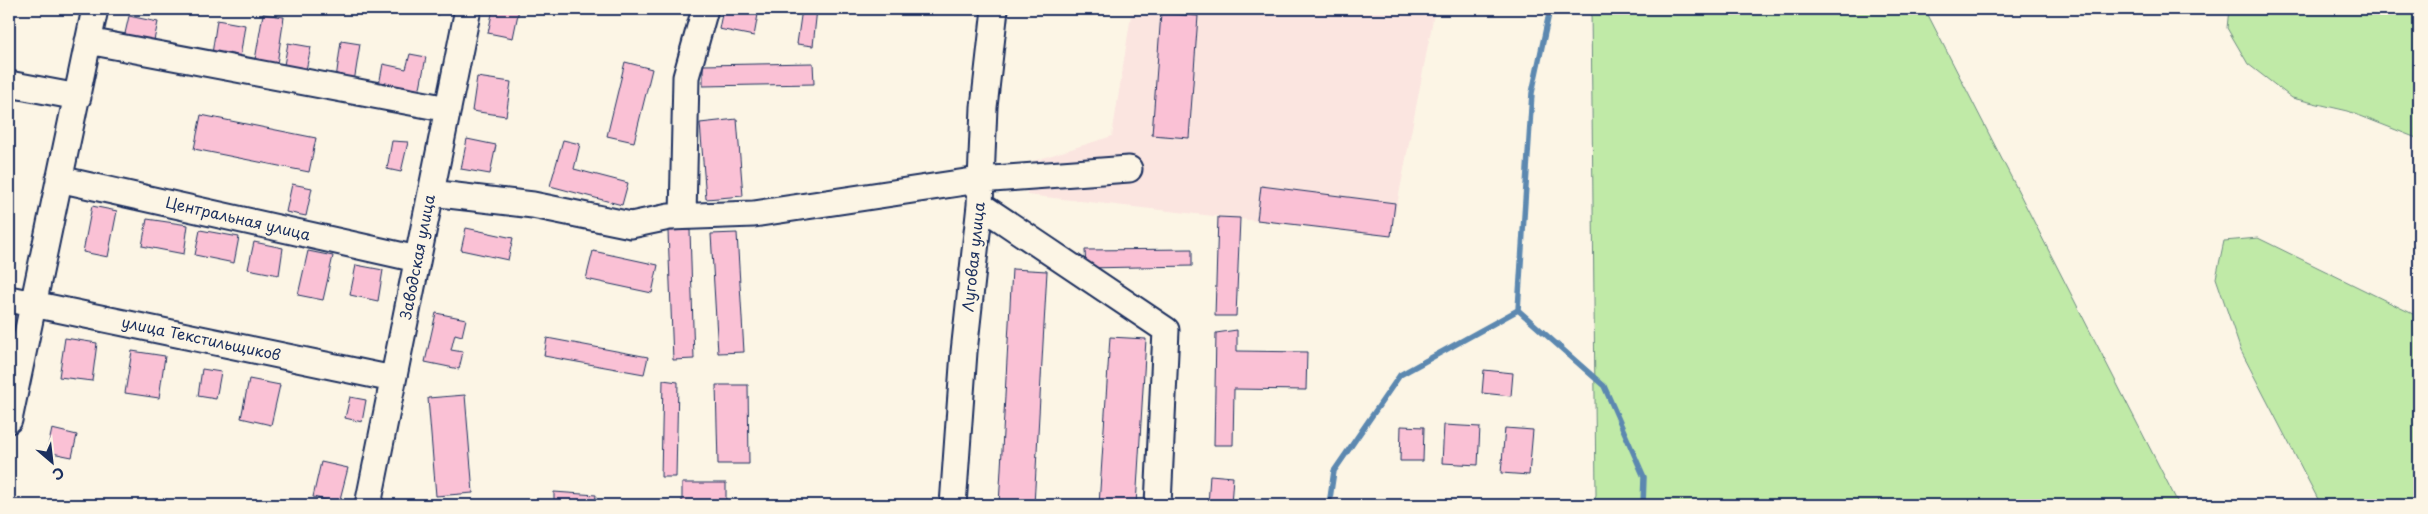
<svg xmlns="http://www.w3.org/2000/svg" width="2428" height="514" viewBox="0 0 2428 514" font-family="'Playpen Sans',sans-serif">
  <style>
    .built { fill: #fbe5e0 }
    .green { fill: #c0eaa7; stroke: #6e8c82 }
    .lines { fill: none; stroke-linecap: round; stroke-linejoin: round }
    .stream { stroke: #5b88b0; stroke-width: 5.5 }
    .building { fill: #fac1d5; stroke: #1b2f5e }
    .minor-casing { stroke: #1b2f5e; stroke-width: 29 }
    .minor { stroke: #fcf5e5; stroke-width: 25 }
    .labels { text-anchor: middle; stroke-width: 4.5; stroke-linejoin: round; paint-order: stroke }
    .street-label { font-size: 15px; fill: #1b2f5e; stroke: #fcf5e5 }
  </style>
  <rect width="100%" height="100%" fill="#fcf5e5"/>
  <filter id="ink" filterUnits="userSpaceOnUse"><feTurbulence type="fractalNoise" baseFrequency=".02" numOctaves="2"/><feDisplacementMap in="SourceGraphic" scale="10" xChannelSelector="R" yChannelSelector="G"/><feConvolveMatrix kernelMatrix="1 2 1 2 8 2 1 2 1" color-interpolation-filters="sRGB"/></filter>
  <g filter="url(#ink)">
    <path class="built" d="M1132 9H1435L1391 236 1027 195 1030 162 1112 136Z"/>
    <path class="green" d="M1591 9H1925L2179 505H1592L1596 495Z
      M2229 9H2419V139L2348 111 2292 98 2248 64 2227 28Z
      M2258 238 2419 317V488L2411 505H2321L2241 351 2216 278 2224 241Z"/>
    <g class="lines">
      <path class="stream" d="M1518 310 1532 93 1550 9
        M1518 310 1604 386 1644 477 1643 505
        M1329 505 1334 471 1400 375 1518 310"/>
    </g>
    <path class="building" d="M410 9H439L438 15Z
      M493 9H519L513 38 488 33Z
      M723 9H759L754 36 719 29Z
      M802 9H817L813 46 797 44Z
      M1161 13 1198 16 1189 138 1152 135Z
      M263 14 284 17 277 64 255 60Z
      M129 16 158 22 153 45 124 38Z
      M217 20 245 25 240 58 212 54Z
      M341 41 360 44 354 82 336 79Z
      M288 43 311 47 306 70 284 65Z
      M410 54 426 57 419 93 379 85 383 64 406 69Z
      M625 62 652 69 634 142 607 136Z
      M813 63 814 84 703 86V65Z
      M477 77 511 82 506 116 472 111Z
      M201 115 316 138 309 172 194 149Z
      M737 119 743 196 706 199 700 123Z
      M467 139 496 145 490 174 461 169Z
      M563 140 580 144 574 169 628 183 622 205 550 186Z
      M392 141 408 142 401 172 387 169Z
      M292 184 312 188 306 216 286 212Z
      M1261 186 1395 203 1391 236 1257 220Z
      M92 206 117 211 108 257 83 252Z
      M1218 217 1240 218 1236 316H1215Z
      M147 219 188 225 184 254 142 246Z
      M466 228 513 238 508 260 461 250Z
      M200 230 239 237 234 263 195 255Z
      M690 230 694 359 673 360 668 231Z
      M737 233 744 352 718 353 711 234Z
      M254 242 283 248 279 275 248 269Z
      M1192 249V266L1086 268 1085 250Z
      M308 251 333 256 323 300 298 295Z
      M593 251 658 265 652 293 586 279Z
      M356 265 383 270 378 301 350 295Z
      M1012 269 1047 271 1034 505H999Z
      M436 313 466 319 462 336 455 334 451 350 463 352 459 369 425 362Z
      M1237 330V351L1307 352 1306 390 1234 389 1233 445H1214L1216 333Z
      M1110 337 1146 339 1136 505H1099Z
      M65 338 97 343 92 381 59 377Z
      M547 338 648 357 644 374 544 356Z
      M132 351 165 356 159 398 125 393Z
      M202 369 221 372 216 399 198 396Z
      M1484 370 1513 373 1511 396 1482 393Z
      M249 379 280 385 271 425 241 418Z
      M663 380 678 382 676 477H661Z
      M716 385H748L749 464H718Z
      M465 395 473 493 436 496 428 398Z
      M350 397 366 400 362 422 345 418Z
      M1444 425 1480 427 1478 465 1442 463Z
      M1401 426 1424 427 1423 461H1400Z
      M1505 428 1533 430 1529 475 1501 473Z
      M52 429 77 435 72 457 47 452Z
      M321 462 348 468 339 503 313 497Z
      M1210 475 1233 477 1231 505H1208Z
      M682 483H726V505H682Z
      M554 492 596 495 595 505H554Z"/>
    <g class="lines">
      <defs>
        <path id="minor" d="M88 41 448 109
          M9 84 78 97
          M59 179 417 259
          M431 193 533 205 631 225 669 217 754 214 979 180 1129 169
          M980 205 1166 330 1158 505
          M683 216 686 77 705 9
          M9 299 393 379
          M9 420 95 9
          M368 505 468 9
          M953 505 964 352 980 205 984 107 995 9"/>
      </defs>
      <use href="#minor" class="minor-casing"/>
      <use href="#minor" class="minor"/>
    </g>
  </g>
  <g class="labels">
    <g class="street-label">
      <text transform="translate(238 219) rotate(13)" y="5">Центральная улица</text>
      <text transform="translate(418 257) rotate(-79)" y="5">Заводская улица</text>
      <text transform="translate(974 257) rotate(-84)" y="5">Луговая улица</text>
      <text transform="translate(201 339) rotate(12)" y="5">улица Текстильщиков</text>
    </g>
  </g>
  <rect width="2428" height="514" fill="none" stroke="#fcf5e5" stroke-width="30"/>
  <rect x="15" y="15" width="2398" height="484" fill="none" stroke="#1b2f5e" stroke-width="2" filter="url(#ink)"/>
  <g transform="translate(52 462) rotate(152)" stroke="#fcf5e5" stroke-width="4" paint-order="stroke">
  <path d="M0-4L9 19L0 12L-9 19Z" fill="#1b2f5e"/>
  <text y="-8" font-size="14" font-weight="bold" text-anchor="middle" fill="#1b2f5e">С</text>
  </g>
</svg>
